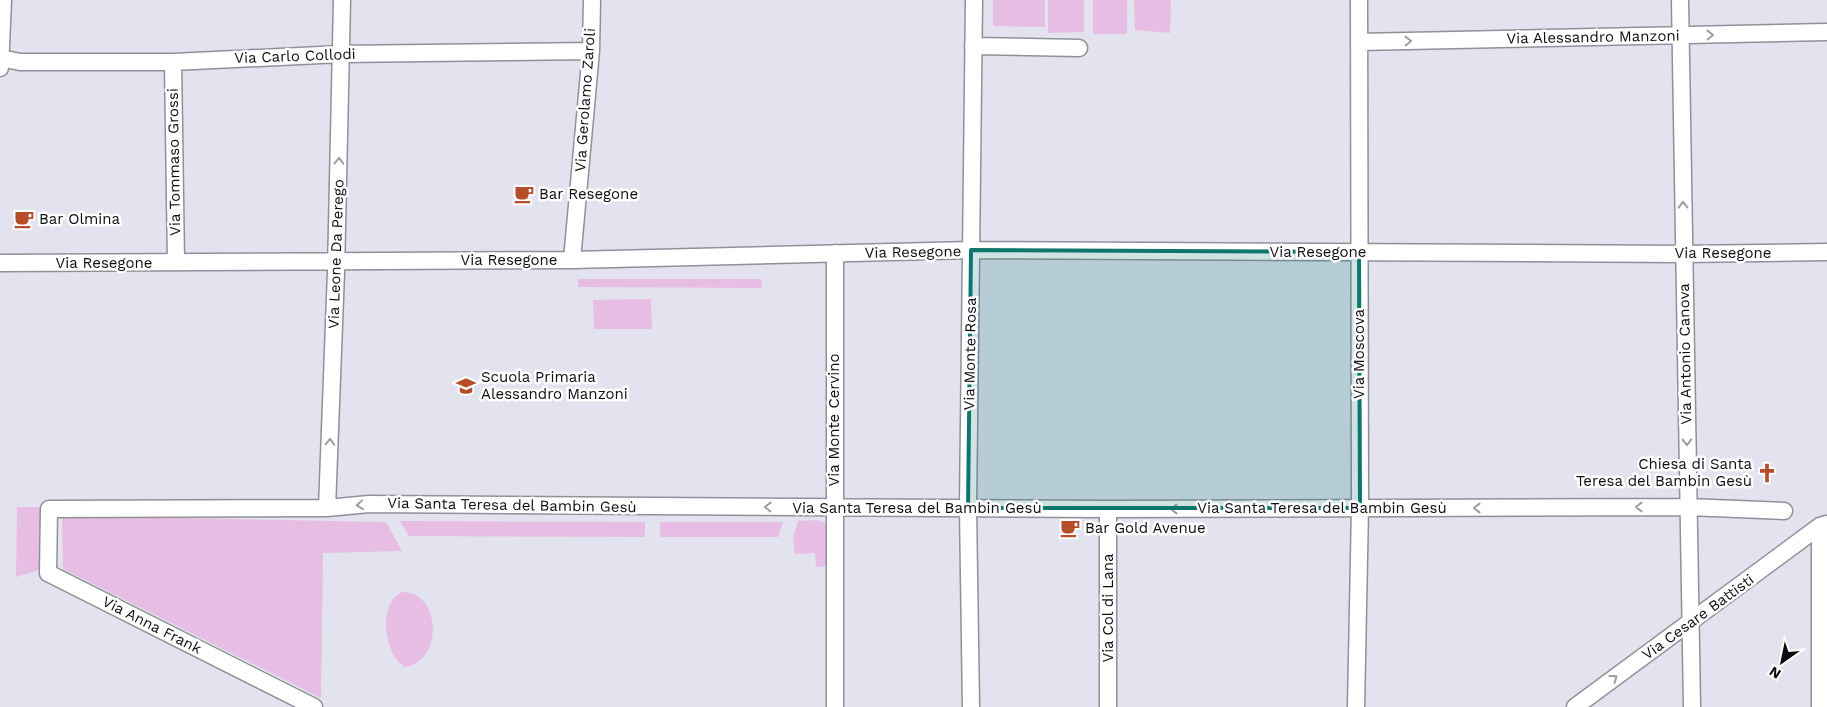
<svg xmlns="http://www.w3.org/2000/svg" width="1827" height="707" viewBox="0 0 1827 707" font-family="'Work Sans',sans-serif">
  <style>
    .green { fill: #e7bde3 }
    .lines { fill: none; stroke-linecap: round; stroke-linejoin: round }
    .street-casing { stroke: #90909b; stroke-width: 19 }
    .street { stroke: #fff; stroke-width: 16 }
    .oneway { stroke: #9e9e9f }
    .marked { fill: #0f766e; fill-opacity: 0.2; stroke: #0f766e; stroke-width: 4; stroke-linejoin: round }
    .labels { text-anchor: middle; stroke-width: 5; stroke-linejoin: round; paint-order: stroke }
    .street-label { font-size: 15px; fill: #0c0d10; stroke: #fff }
    .poi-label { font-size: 15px; fill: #0c0d10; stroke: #fff; text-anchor: start }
  </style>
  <rect width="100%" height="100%" fill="#e2e3ef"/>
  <path class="green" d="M993 0H1045V27L993 26Z
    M1048 0H1084V32L1048 33Z
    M1093 0H1127V34H1093Z
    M1134 0H1171L1170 33 1135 30Z
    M578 279H761L762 288 578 287Z
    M651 299 652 329H594L593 300Z
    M17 507H41L39 570 16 577Z
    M62 516 386 522 402 551 323 553 321 698 63 569Z
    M817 520 825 523 829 528 830 566 816 567 815 553 795 554 793 537 798 521Z
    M400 521 645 522V537L409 536Z
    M660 522H783L778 537H660Z
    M402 592C442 591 443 662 405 667 386 656 380 617 393 599 395 596 399 594 402 592Z"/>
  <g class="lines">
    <defs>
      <path id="street" d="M1680 0 1692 707
        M1359 42 1827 32
        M973 46 1079 48
        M1 58 20 62H173L341 54 591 51
        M173 62 176 262
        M0 68 3 0
        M835 253V707
        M572 260 591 51 592 0
        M0 263 572 260 971 250 1683 254 1827 252
        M327 508 336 272 342 0
        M1820 526V707
        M314 707 48 573 49 509 327 508 369 504 1108 509 1688 507 1784 511
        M971 707 968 508 974 0
        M1108 707V509
        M1356 707 1360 508 1359 0
        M1575 707 1820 526 1827 524"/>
    </defs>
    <use href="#street" class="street-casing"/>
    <use href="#street" class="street"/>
  </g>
  <defs><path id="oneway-chevron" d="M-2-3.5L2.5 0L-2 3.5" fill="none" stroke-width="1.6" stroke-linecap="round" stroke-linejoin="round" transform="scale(1.25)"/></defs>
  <g class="oneway">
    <use href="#oneway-chevron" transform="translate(1710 35) rotate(-1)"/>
    <use href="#oneway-chevron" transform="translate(1408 41) rotate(-1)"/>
    <use href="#oneway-chevron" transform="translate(339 161) rotate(-89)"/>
    <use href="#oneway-chevron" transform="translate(1683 205) rotate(-91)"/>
    <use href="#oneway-chevron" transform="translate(330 442) rotate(-88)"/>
    <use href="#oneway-chevron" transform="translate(1687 442) rotate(89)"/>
    <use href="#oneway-chevron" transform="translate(360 505) rotate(174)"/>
    <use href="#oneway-chevron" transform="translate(768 507) rotate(-179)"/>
    <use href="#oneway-chevron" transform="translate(1639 507) rotate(180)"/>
    <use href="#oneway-chevron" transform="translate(1477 508) rotate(180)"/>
    <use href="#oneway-chevron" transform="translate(1174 509) rotate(180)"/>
    <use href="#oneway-chevron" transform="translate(1614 678) rotate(-36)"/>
  </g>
  <path class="marked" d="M971 250 1359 252 1360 508H968Z"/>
  <defs>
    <symbol id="cafe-bare" viewBox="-9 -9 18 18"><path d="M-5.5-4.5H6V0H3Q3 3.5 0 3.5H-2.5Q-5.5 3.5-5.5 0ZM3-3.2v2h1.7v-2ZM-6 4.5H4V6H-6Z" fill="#b64f29" stroke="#fff" stroke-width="2.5" paint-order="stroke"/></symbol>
    <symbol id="school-bare" viewBox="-9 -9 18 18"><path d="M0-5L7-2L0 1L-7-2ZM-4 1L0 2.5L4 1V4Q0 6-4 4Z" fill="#b64f29" stroke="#fff" stroke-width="2.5" paint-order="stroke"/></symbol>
    <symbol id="church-bare" viewBox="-9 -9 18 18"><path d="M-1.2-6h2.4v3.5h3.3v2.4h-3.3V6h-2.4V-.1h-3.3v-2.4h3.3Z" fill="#b64f29" stroke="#fff" stroke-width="2.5" paint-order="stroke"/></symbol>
  </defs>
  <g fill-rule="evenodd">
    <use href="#cafe-bare" x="510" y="180" width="28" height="28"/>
    <use href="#cafe-bare" x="10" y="205" width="28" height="28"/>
    <use href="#school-bare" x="452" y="372" width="28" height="28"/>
    <use href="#church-bare" x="1753" y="459" width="28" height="28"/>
    <use href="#cafe-bare" x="1056" y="514" width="28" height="28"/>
  </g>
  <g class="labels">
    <g class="street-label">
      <text transform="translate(1593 37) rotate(-1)" y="5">Via Alessandro Manzoni</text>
      <text transform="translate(295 56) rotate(-2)" y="5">Via Carlo Collodi</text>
      <text transform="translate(585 100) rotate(-86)" y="5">Via Gerolamo Zaroli</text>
      <text transform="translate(174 162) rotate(-91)" y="5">Via Tommaso Grossi</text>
      <text transform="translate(913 252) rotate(-1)" y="5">Via Resegone</text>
      <text x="1318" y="257">Via Resegone</text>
      <text x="1723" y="258">Via Resegone</text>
      <text transform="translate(336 254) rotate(-88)" y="5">Via Leone Da Perego</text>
      <text x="509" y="265">Via Resegone</text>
      <text x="104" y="268">Via Resegone</text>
      <text transform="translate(970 354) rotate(-89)" y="5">Via Monte Rosa</text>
      <text transform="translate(1359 354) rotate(-90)" y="5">Via Moscova</text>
      <text transform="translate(1685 354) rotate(-91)" y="5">Via Antonio Canova</text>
      <text transform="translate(834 420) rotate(-90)" y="5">Via Monte Cervino</text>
      <text transform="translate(512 505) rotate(1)" y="5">Via Santa Teresa del Bambin Gesù</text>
      <text x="917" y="513">Via Santa Teresa del Bambin Gesù</text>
      <text x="1322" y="513">Via Santa Teresa del Bambin Gesù</text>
      <text transform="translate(1108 608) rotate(-90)" y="5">Via Col di Lana</text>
      <text transform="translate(1698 617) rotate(-36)" y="5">Via Cesare Battisti</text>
      <text transform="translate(152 625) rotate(27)" y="5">Via Anna Frank</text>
    </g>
    <g class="poi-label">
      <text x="539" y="199">Bar Resegone</text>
      <text x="39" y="224">Bar Olmina</text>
      <text x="481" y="382">Scuola Primaria<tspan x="481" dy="17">Alessandro Manzoni</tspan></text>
      <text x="1752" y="469" text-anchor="end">Chiesa di Santa<tspan x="1752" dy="17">Teresa del Bambin Gesù</tspan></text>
      <text x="1085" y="533">Bar Gold Avenue</text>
    </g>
  </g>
  <g transform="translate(1782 662) rotate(213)" stroke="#ffffff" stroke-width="4" paint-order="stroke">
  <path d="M0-4L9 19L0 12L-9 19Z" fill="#0c0d10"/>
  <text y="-8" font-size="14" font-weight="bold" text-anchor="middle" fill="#0c0d10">N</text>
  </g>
</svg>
